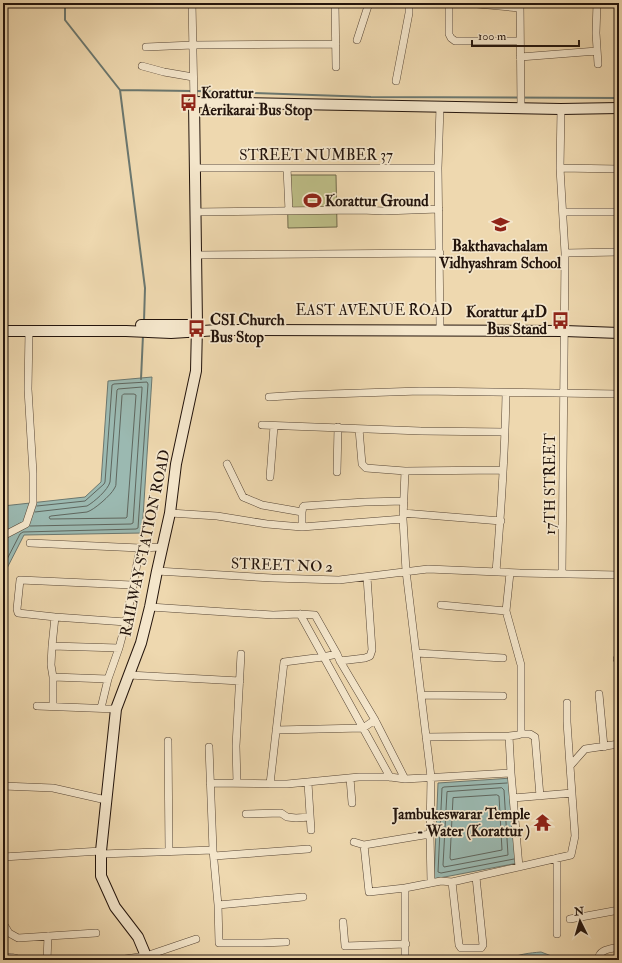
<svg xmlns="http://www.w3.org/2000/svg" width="622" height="963" viewBox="0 0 622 963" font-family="'IM FELL Double Pica',serif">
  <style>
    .green { fill: #bdbe87; stroke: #70694a }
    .water { fill: #9bb9b1; stroke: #6b776f }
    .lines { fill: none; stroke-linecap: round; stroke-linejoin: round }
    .shore { stroke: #5f665e; stroke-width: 1 }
    .stream { stroke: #6b776f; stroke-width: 2 }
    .street-casing { stroke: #564535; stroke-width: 8 }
    .secondary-casing { stroke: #23140c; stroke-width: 12 }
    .street { stroke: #f4e6cb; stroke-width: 7 }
    .secondary { stroke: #f4e6cb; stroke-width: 10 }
    .labels { text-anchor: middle; stroke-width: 3.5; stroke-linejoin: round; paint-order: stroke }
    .poi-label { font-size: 15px; font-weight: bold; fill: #23140c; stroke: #f4e6cb; text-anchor: start }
    .street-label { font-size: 15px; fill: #23140c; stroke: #f4e6cb }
  </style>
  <rect width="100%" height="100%" fill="#eed8af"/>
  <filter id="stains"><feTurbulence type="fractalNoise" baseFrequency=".005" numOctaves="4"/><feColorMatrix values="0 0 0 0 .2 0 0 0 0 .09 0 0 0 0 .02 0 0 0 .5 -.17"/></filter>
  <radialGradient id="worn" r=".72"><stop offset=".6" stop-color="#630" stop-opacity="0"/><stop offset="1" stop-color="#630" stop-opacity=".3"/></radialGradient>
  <path class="green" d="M287 175H336L337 227 288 228Z"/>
  <path class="water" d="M152 377 142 533 24 535 3 576V506L85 497 101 482 108 381Z
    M512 778 518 863 434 879 438 783Z
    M541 952 562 960H508C517 954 530 953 541 952Z"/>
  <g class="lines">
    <path class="shore" d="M124 394H134L136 395 127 517 126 518 50 519 49 517 51 516 87 512C94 510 111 495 114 489 116 486 116 485 116 482L122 396Z
      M30 526 131 524 133 523 142 389V387L118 389 117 390 110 482C108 490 94 502 87 506L35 512
      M3 567 20 534 23 532 136 529 138 528 148 384 147 382 114 384 112 385 105 482 104 484 85 501 37 506
      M507 783 444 787 442 788 438 872 441 873 514 859
      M502 788 504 790 508 855 444 867 443 865 447 792Z
      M497 795 499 796 502 850 451 860 450 858 453 798Z"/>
    <path class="stream" d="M65 3V20L120 90 145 288 144 321
      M120 90 192 91
      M196 91 371 97 619 98
      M141 379 143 335"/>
    <defs>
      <path id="street" d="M192 3 194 102
        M335 3 336 67
        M449 3V34L451 38 455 41H520
        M476 3 477 4 520 8
        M520 3 521 108
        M597 3 596 33 598 64
        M135 4 226 3
        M357 40 369 3
        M146 47 193 45 336 44
        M520 57 597 51
        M142 66 164 72 193 77
        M396 81 409 13V3
        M561 109 560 168 565 253 562 574
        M195 168H438
        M287 168 289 211
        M560 168 619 169
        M195 212 361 210 384 211 439 209
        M563 212H619
        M565 253 619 252
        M196 255 440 253
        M440 326 438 168 440 107
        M269 397 300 395 420 391 619 394
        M262 425 421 431 505 432
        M359 429 362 464 366 468 405 471 503 470
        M227 464 243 497 262 505 302 512
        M405 471 403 519 406 571 431 777 430 834 431 883
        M337 472 338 427
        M270 477 274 426
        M170 513 217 516 267 524 302 527 403 519
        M403 513 501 521
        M302 527V512L303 507 304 506 365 502 404 501
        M3 536 26 524 33 503V473L28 389 29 331
        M30 543 140 548 162 547
        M157 571 272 578 339 580 428 569 520 573 619 575
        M496 572C501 512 505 453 506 393
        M441 605 506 611
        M150 607 273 615 300 614 315 615 337 654 340 661 375 720 405 779 511 773
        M300 614 390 777
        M126 622 55 617 18 613 17 609 20 580 132 585
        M52 646 119 648
        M416 653 503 658
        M617 659H619
        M340 661 365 658 370 656 372 650 367 577
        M129 675 240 681
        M53 677 108 679
        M599 694 604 747
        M421 695 503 696
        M567 703V722L570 766
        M37 706 116 709
        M53 706V677L51 665 52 646 55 617
        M101 708 108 679 119 648 126 622 140 548
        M276 730 363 728 375 720
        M521 734H530L535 737 540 796
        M509 736 511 773 519 867
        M426 737 509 736 518 735 521 734V665L506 611 510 573
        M168 741 169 852
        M350 778 352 803
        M210 783 287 784 359 777H390L405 779
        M237 783 236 746 241 654
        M308 783 311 830
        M270 784 284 662 323 657 337 654
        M3 786 53 788 106 800
        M513 798 572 793
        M246 814 281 813 287 817 296 818 310 817
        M354 842 364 845 430 834
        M364 845 369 892 405 888
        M213 850 218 905 219 943H262L286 942
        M101 854 213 850 209 747
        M214 856 308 849
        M3 857 101 851
        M557 858V934
        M452 882 459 945 461 948H481L483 945 476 877
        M218 905 303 897
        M570 919 619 910
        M343 922 345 946 406 944
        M3 923 9 933 18 938 96 933
        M3 958 11 957 22 960
        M47 960 48 936
        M118 960 146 956 196 939
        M405 960V888L441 881 452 882 571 855 575 836 570 766 585 749 619 744
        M598 960C599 949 610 949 619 947"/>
      <path id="secondary" d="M141 325H199
        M3 331H126L171 333 218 330 565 331 619 333
        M149 960 146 956 138 937 115 907 101 876V851L116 709 141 643 150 607 157 571 170 513 176 464 196 371 197 325 194 102 561 109 619 108"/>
    </defs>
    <use href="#street" class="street-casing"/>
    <use href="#secondary" class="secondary-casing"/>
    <use href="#street" class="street"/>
    <use href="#secondary" class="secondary"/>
  </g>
  <defs>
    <symbol id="bus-bare" viewBox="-9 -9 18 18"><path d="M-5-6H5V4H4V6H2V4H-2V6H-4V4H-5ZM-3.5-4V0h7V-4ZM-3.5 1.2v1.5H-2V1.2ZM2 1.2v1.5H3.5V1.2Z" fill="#8f2418" stroke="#f4e6cb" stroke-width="2.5" paint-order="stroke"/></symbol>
    <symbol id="stadium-bare" viewBox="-9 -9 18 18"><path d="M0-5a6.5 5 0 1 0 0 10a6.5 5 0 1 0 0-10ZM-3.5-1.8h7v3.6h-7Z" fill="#8f2418" stroke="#f4e6cb" stroke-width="2.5" paint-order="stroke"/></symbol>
    <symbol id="school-bare" viewBox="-9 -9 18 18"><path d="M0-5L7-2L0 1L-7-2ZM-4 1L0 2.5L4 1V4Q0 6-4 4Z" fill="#8f2418" stroke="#f4e6cb" stroke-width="2.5" paint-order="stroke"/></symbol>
    <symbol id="temple-bare" viewBox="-9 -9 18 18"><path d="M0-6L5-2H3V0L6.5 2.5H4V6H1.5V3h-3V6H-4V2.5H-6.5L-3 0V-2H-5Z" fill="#8f2418" stroke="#f4e6cb" stroke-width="2.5" paint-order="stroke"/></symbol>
  </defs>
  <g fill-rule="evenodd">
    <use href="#bus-bare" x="176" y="90" width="25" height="25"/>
    <use href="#stadium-bare" x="300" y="188" width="25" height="25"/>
    <use href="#school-bare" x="488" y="212" width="25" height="25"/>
    <use href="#bus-bare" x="548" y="308" width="25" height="25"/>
    <use href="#bus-bare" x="184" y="316" width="25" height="25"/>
    <use href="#temple-bare" x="530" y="810" width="25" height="25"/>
  </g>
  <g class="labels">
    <g class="poi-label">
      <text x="201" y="98">Korattur<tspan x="201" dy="17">Aerikarai Bus Stop</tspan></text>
      <text x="325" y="206">Korattur Ground</text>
      <text x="500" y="251" text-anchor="middle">Bakthavachalam<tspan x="500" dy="17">Vidhyashram School</tspan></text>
      <text x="547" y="317" text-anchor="end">Korattur 41D<tspan x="547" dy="17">Bus Stand</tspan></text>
      <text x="210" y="325">CSI Church<tspan x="210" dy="17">Bus Stop</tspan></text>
      <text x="530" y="819" text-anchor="end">Jambukeswarar Temple<tspan x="530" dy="17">- Water (Korattur )</tspan></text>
    </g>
    <g class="street-label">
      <text x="316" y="160">STREET NUMBER 37</text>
      <text x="374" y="315">EAST AVENUE ROAD</text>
      <text transform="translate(550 484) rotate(-90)" y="5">17TH STREET</text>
      <text transform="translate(145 543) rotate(-78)" y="5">RAILWAY STATION ROAD</text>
      <text transform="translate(282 565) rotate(2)" y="5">STREET NO 2</text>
    </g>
  </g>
  <rect width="622" height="963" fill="none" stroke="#eed8af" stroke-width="16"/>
  <rect x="4" y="4" width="614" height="955" fill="none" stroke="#23140c" stroke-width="2"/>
  <rect x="8" y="8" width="606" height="947" fill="none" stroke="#23140c"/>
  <g transform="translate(580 921) rotate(355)" stroke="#f4e6cb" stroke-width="3" paint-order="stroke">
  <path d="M0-3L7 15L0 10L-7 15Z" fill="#23140c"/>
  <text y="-6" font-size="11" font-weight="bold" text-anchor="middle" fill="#23140c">N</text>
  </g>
  <path d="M472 40v6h107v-6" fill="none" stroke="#23140c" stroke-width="2"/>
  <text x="478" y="40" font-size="12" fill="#23140c" stroke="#f4e6cb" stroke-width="3" paint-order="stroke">100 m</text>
  <rect width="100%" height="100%" filter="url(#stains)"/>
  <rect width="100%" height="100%" fill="url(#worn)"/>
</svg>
